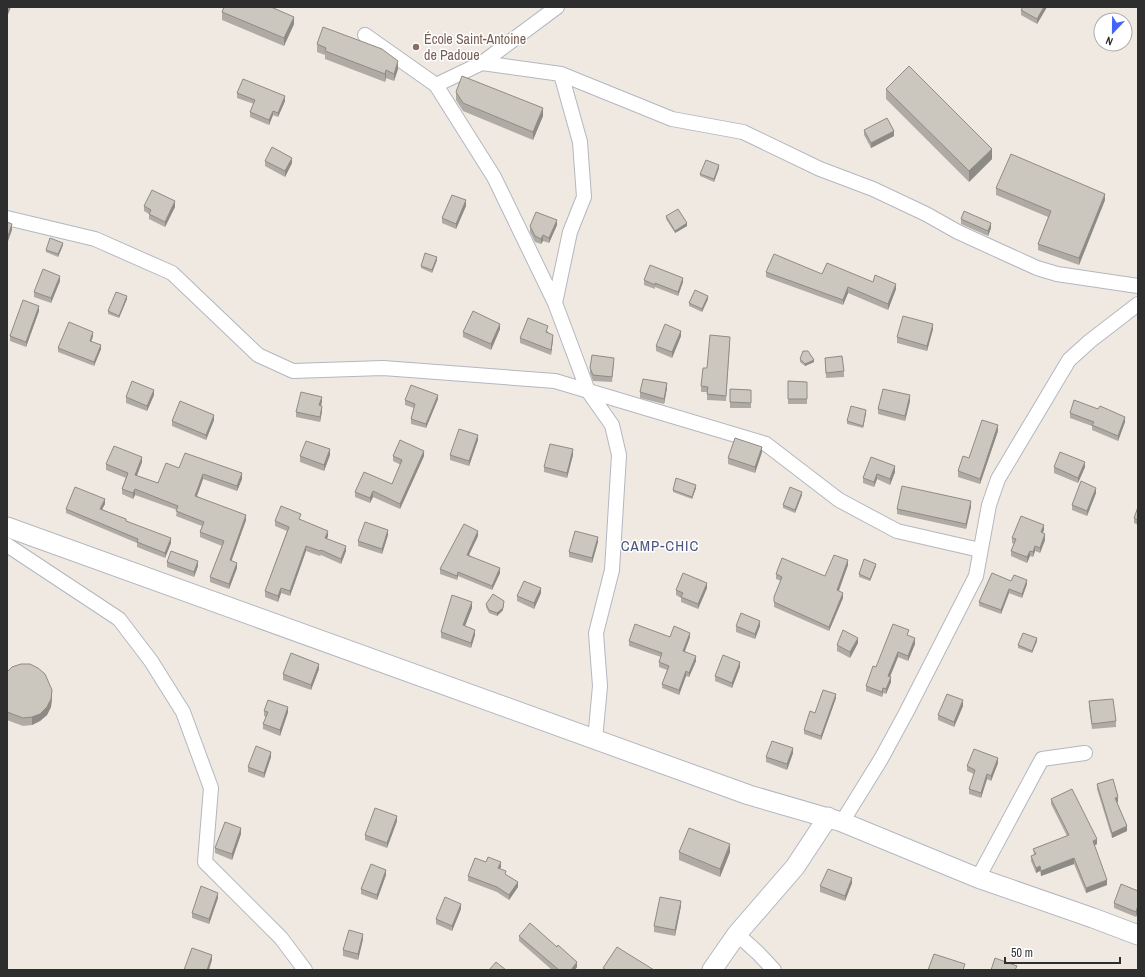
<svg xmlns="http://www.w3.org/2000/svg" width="1145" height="977" viewBox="0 0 1145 977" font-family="'Archivo Narrow',sans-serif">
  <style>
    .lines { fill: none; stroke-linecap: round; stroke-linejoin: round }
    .street-casing { stroke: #b4b7c1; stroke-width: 16 }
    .secondary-casing { stroke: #b4b7c1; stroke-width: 21 }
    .street { stroke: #fff; stroke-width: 14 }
    .secondary { stroke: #fff; stroke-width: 19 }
    .wall { fill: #afaba4 }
    .shaded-wall { fill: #8e8b86 }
    .building { fill: #cbc7bf; stroke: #8e8b86 }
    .education-dot { fill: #8d6e63; stroke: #fff; stroke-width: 1.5 }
    .labels { text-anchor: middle; stroke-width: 3; stroke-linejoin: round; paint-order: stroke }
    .education-label { font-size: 14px; fill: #785e54; stroke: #fff; text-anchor: start }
    .neighbourhood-label { font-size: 15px; letter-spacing: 1px; fill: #4d5680; stroke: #fff }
  </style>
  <rect width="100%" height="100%" fill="#efe9e1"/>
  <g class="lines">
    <defs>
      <path id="street" d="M365 35 436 85 494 177 555 303 588 391 612 425 619 455 612 570 596 633 600 686 595 740
        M482 63 557 7
        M436 85 482 63 561 74 672 119 743 132 820 169 873 189 926 214 958 232 1037 268 1057 274 1138 286
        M7 218 95 239 172 273 258 355 293 371 383 368 555 381 766 444 839 500 897 531 980 550
        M555 303 570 232 584 197 580 142 561 74
        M7 545 119 619 151 661 183 712 211 788 205 862 281 938 305 970
        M842 822 881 759 906 713 976 576 989 505 998 479 1069 360 1090 341 1138 304
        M978 878 1042 759 1085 753
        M737 934 758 953 774 970"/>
      <path id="secondary" d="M7 527 749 795 842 822 978 878 1093 918 1138 935
        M712 970 737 934 795 867 828 817"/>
    </defs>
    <use href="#street" class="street-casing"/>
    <use href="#secondary" class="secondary-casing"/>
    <use href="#street" class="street"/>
    <use href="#secondary" class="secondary"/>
  </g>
  <path class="wall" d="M1023 7H1047L1037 24 1021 15V10Z
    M222 12 294 24 284 46 222 20Z
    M317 44 398 69 394 81 386 78 385 82 325 59V55L317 52Z
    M886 89 992 159 969 182 886 99Z
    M456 92 543 116 533 140 463 111 456 100Z
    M237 93 285 101 278 117 273 115 269 125 250 117V112L254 104 237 98Z
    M864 130 894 136 871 148 864 135Z
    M265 161 292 163 285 177 265 166Z
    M719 168 714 182 700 176V174Z
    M996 188 1105 200 1079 265 1038 250V244L1048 217 996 195Z
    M144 206 175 207 165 227 149 219V214L144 211Z
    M466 206 456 229 442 223V218Z
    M666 216 687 226 675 233 666 219Z
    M961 219 991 228 988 236 961 224Z
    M557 225 549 243 543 241 541 244 535 242 530 232V226Z
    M63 245 58 257 46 252V250Z
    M437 260 432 273 421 268V266Z
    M766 272 822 274 873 282 896 289 888 310 848 293 843 305 766 277Z
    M644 280 683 282 678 296 655 287V289L644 285Z
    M60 281 51 303 34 297V292Z
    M127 299 119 318 108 314V311Z
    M708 299 702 312 689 306V303Z
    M39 311 26 347 10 341V336Z
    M500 329 491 350 463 337V332Z
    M933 329 927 351 897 343V337Z
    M548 331V332L553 339 551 355 520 343V338Z
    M93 336 91 341 101 349 94 366 58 352V348Z
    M681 336 672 358 656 351V346Z
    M730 342 726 401 707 400V392H701V386L707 368Z
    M825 358 844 371V377L826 378Z
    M800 359 814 362 805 366 800 362Z
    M614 363 612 382 593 381 590 373V368Z
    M788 381 807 382V404H788Z
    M667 388 664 404 640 398V392Z
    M730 389 751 390V408H730Z
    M154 395 147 411 126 403V397Z
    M438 399 426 428 411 424V419L414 408 405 405V400Z
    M910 401 905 421 878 414V409Z
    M322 402 321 405 322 411 320 422 296 417V412Z
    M866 413 863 428 847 424V421Z
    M1070 413 1125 422 1118 441 1092 430V426L1070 418Z
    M214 420 206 440 172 426V421Z
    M998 431 980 484 958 477V471L969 458Z
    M478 440 469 466 450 460V455Z
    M762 452 755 473 728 464V458Z
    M330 455 324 471 300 462V456Z
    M573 455 567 478 544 472V467Z
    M393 456H424L400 509 373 497 370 503 355 497V492L392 484 401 465 393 461Z
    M142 462 137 476 158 483 179 468 242 479 237 491 203 479 197 496 246 520 231 561 237 568 229 589 210 582V577L222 546 200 537V532L202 526 176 516 177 510 135 495 133 499 122 494V489L126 478 106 470V464Z
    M895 466V472L890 485 877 479 874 487 863 483V478Z
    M1054 467H1085L1078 483 1054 473Z
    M696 488 692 499 673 492V490Z
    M1096 493 1087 516 1072 510V505Z
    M802 495 795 513 783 508V505Z
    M105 504 102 509 171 543 165 558 137 547V543L66 513V509Z
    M971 507 966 529 897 514V509Z
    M1138 507V525L1134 523V518Z
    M301 519 300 520 328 536 327 539 346 551 341 564 321 555 320 556 306 551 290 596 281 593 278 602 265 597V591L287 531 275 526V521Z
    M1044 530 1042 533 1045 540 1040 553 1035 551 1033 557 1030 556 1027 563 1011 556V551L1014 544 1012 543V538Z
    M388 535 382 554 358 546V541Z
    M478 536 469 555 500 573 492 590 458 576 457 580 440 574V569Z
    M598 542 592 563 569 557V552Z
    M167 562 198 566 194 577 167 567Z
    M848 565 839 591 843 598 829 631 774 607V597L781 581 776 579V574L825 576Z
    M876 566 870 581 859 577V574Z
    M1011 581 1027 584 1022 598 1009 593 1001 614 979 606V602Z
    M707 588 698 609 681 602V598L676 595V590Z
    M541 593 534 609 517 601V596Z
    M486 604 503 610 497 616 489 613 486 607Z
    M472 608 465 626 475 635 471 648 441 638V632Z
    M736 626H760L755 639 736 632Z
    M909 636 915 644 908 661 898 657 890 677 891 682 886 694 883 693 882 697 866 691V686L876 667Z
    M670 637H690L685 651 696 661 689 677 686 676 679 695 662 688V684L667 670 659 667V662L661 657 629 646V641Z
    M1037 641 1032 653 1018 648V645Z
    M858 643 850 658 837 651V645Z
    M740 667 732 688 715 681V676Z
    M319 669 311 690 283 680V674Z
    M7 672 52 698 51 707 47 715 40 721 32 725 23 726 7 720Z
    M836 698 821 740 804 734V730L815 713Z
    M1089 701 1116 721V727L1092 729 1089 707Z
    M963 706 954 727 938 720V715Z
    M264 711 288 712 280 736 263 729V724L266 717 264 716Z
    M793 753 787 770 766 762V757Z
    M271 757 264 778 248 772V767Z
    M998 763 991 781 987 779 981 798 969 794V789L974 774 967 771V766Z
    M1097 784 1118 802H1117L1127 831 1112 838 1097 789Z
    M1051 799 1097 844 1094 846 1107 885 1086 893 1074 864 1041 876 1040 871 1036 873 1031 861V856L1034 855 1033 849 1067 836 1051 804Z
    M397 821 387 848 365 840V835Z
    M241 834 232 860 215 853V848Z
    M679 852H730L720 877 679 860Z
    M486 862 501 867 500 869 518 887 509 900 497 892 468 881V876Z
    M386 875 377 900 361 894V889Z
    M852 883 845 901 820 892V886Z
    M1138 891V911L1136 917 1114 908V903Z
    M218 898 209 924 192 918V913Z
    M681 906 675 936 654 932V926Z
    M461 909 452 931 436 924V919Z
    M519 936 577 967 575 970H552L519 941Z
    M363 939 358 960 343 956V950Z"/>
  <path class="shaded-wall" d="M9 7H11L7 17V11Z
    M1044 7H1047L1037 24V19Z
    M294 17V24L284 46V38Z
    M398 61V69L394 81V74Z
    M386 70V78L385 82V74Z
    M285 96V101L278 117V113Z
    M543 108V116L533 140V132Z
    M273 111V115L269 125V120Z
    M894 131V136L871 148V143Z
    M992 149V159L969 182V171Z
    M292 158V163L285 177V171Z
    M719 165V168L714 182V179Z
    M1105 194V200L1079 265V258Z
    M466 200V206L456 229V224Z
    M175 201V207L165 227V222Z
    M557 220V225L549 243V238Z
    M687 223V226L675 233V231Z
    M991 223V228L988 236V231Z
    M12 224V230L7 244V239Z
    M543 235V241L541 244V239Z
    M63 243V245L58 257V254Z
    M437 257V260L432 273V270Z
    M60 276V281L51 303V298Z
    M683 278V282L678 296V292Z
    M896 284V289L888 310V304Z
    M848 287V293L843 305V300Z
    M127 296V299L119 318V316Z
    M708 296V299L702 312V309Z
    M39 306V311L26 347V342Z
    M500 324V329L491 350V344Z
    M933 324V329L927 351V346Z
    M681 331V336L672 358V352Z
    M93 332V336L90 345V341Z
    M553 335V339L551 355V350Z
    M101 345V349L94 366V362Z
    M814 360V362L805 366V364Z
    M667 383V388L664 404V399Z
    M154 390V395L147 411V406Z
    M438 395V399L426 428V424Z
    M910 395V401L905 421V416Z
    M322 397V402L319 410V405Z
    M322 406V411L320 422V417Z
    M866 410V413L863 428V426Z
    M214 415V420L206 440V435Z
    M1125 417V422L1118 441V436Z
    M998 425V431L980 484V479Z
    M478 435V440L469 466V461Z
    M762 447V452L755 473V467Z
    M330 449V455L324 471V465Z
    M573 449V455L567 478V473Z
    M424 451V456L400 509V504Z
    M142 457V462L135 480V475Z
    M1085 462V467L1078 483V478Z
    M895 466V472L890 485V479Z
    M242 473V479L237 491V486Z
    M203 474V479L195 501V496Z
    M877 474V479L874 487V482Z
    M696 485V488L692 499V497Z
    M1096 488V493L1087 516V511Z
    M135 489V495L133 499V493Z
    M373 491V497L370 503V498Z
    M802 492V495L795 513V510Z
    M105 499V504L100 513V509Z
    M971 501V507L966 529V524Z
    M246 515V520L230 565V560Z
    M1044 525V530L1041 538V532Z
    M388 530V535L382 554V549Z
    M328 531V536L325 543V538Z
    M478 531V536L467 559V555Z
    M1045 534V540L1040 553V548Z
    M598 537V542L592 563V558Z
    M171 538V543L165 558V553Z
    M306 546V551L290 596V591Z
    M346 546V551L341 564V559Z
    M1035 546V551L1033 557V552Z
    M1030 551V556L1027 563V557Z
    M848 560V565L837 595V590Z
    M198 561V566L194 577V572Z
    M237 563V568L229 589V584Z
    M876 564V566L870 581V579Z
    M500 568V573L492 590V586Z
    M458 572V576L457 580V576Z
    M1027 580V584L1022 598V594Z
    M707 583V588L698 609V604Z
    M281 588V593L278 602V596Z
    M541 588V593L534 609V603Z
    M1009 589V593L1001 614V610Z
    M843 593V598L829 631V627Z
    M504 601 503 610 497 616V613Z
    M472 602V608L463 631V625Z
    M760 621V626L755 639V634Z
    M475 630V635L471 648V643Z
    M690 633V637L683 656V651Z
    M858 638V643L850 658V652Z
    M915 638V644L908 661V656Z
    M1037 638V641L1032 653V651Z
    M898 652V657L888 681V676Z
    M696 656V661L689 677V673Z
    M740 662V667L732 688V683Z
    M319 664V669L311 690V685Z
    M686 671V676L679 695V690Z
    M891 677V682L886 694V689Z
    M883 688V693L882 697V692Z
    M52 690V698L51 707 47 715 40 721 32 725V717Z
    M836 694V698L821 740V736Z
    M963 700V706L954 727V722Z
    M288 707V712L280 736V730Z
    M793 748V753L787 770V764Z
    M271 752V757L264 778V773Z
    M998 758V763L991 781V776Z
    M987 774V779L981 798V793Z
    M1118 797V802L1115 803V798Z
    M397 816V821L387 848V843Z
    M1127 826V831L1112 838V833Z
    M241 828V834L232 860V854Z
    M1097 839V844L1093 846V841Z
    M730 844V852L720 877V869Z
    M1074 858V864L1041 876V871Z
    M501 862V867L498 873V868Z
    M1040 866V871L1036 873V868Z
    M386 870V875L377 900V895Z
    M852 878V883L845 901V896Z
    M1107 880V885L1086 893V888Z
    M518 882V887L509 900V895Z
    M218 893V898L209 924V919Z
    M681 901V906L675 936V930Z
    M461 904V909L452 931V926Z
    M1138 905V911L1136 917V912Z
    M363 934V939L358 960V954Z
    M212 955V960L209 970H207Z
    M577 962V967L575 970H571Z"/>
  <path class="building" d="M224 7H271L294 17 284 38 222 12Z
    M1023 7H1044L1037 19 1021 10Z
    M323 27 382 49 398 61 394 74 386 70 385 74 325 51 326 48 317 44Z
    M909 66 992 149 969 171 886 89Z
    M462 76 543 108 533 132 463 103 456 92Z
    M243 79 285 96 278 113 273 111 269 120 250 112 255 100 237 93Z
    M887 118 894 131 871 143 864 130Z
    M272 147 292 158 285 171 265 161Z
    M1011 154 1105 194 1079 258 1038 244 1051 211 996 188Z
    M706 160 719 165 714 179 700 174Z
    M152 190 175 201 165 222 149 214 151 210 144 206Z
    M452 195 466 200 456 224 442 218Z
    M678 209 687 223 675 231 666 216Z
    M964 211 991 223 988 231 961 219Z
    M536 212 557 220 549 238 543 235 541 239 535 236 530 226Z
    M7 222 12 224 7 239Z
    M50 238 63 243 58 254 46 250Z
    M425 253 437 257 432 270 421 266Z
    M774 254 822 274 827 263 873 282 875 275 896 284 888 304 848 287 843 300 766 272Z
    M650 265 683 278 678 292 655 283V285L644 280Z
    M43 269 60 276 51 298 34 292Z
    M695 290 708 296 702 309 689 303Z
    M116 292 127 296 119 316 108 311Z
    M23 300 39 306 26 342 10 336Z
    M473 311 500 324 491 344 463 332Z
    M903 316 933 324 927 346 897 337Z
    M528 318 548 326 546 332 553 335 551 350 520 338Z
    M69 322 93 332 90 341 101 345 94 362 58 348Z
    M665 324 681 331 672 352 656 346Z
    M710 335 730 337 726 396 707 394 708 387 701 386 703 368H707Z
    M803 351H808L814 360 805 364 800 359Z
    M592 355 614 358 612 377 593 375 590 368Z
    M842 356 844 371 826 373 825 358Z
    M643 379 667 383 664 399 640 392Z
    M132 381 154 390 147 406 126 397Z
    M788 381 807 382V399H788Z
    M411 385 438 395 426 424 411 419 415 404 405 400Z
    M730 389 751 390V403L730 402Z
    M883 389 910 395 905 416 878 409Z
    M301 392 322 397 319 405 322 406 320 417 296 412Z
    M1074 400 1098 409 1100 406 1125 417 1118 436 1092 425 1094 422 1070 413Z
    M180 401 214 415 206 435 172 421Z
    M851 406 866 410 863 426 847 421Z
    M982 420 998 425 980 479 958 471 963 456 969 458Z
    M459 429 478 435 469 461 450 455Z
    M735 438 762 447 755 467 728 458Z
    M400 440 424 451 400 504 373 491 370 498 355 492 364 472 392 484 402 460 393 456Z
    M306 441 330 449 324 465 300 456Z
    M550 444 573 449 567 473 544 467Z
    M114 446 142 457 135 475 158 483 166 463 179 468 185 453 242 473 237 486 203 474 195 496 246 515 230 560 237 563 229 584 210 577 224 541 200 532 204 522 176 511 178 506 135 489 133 493 122 489 128 473 106 464Z
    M1060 452 1085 462 1078 478 1054 467Z
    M871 457 895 466 890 479 877 474 874 482 863 478Z
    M676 478 696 485 692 497 673 490Z
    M1081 481 1096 488 1087 511 1072 505Z
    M902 486 971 501 966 524 897 509Z
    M75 487 105 499 100 509 126 519V521L171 538 165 553 137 542 138 539 66 509Z
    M790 487 802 492 795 510 783 505Z
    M281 506 301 514 299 519 328 531 325 538 346 546 341 559 321 550 320 551 306 546 290 591 281 588 278 596 265 591 289 527 275 521Z
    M1138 507V520L1134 518Z
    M1021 516 1044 525 1041 532 1045 534 1040 548 1035 546 1033 552 1030 551 1027 557 1011 551 1016 539 1012 538Z
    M365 522 388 530 382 549 358 541Z
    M464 524 478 531 467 555 500 568 492 586 458 572 457 576 440 569Z
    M575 531 598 537 592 558 569 552Z
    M171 551 198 561 194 572 167 562Z
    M834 555 848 560 837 590 843 593 829 627 774 602V597L782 577 776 574 782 558 825 576Z
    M864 559 876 564 870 579 859 574Z
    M683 573 707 583 698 604 681 597 683 593 676 590Z
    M992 573 1011 581 1014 575 1027 580 1022 594 1009 589 1001 610 979 602Z
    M524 581 541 588 534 603 517 596Z
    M493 594 504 601 503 608 497 613 489 610 486 604Z
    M452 595 472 602 463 625 475 630 471 643 441 632Z
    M741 613 760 621 755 634 736 626Z
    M635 624 670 637 674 626 690 633 683 651 696 656 689 673 686 671 679 690 662 684 669 666 659 662 662 653 629 641Z
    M893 624 909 630 907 635 915 638 908 656 898 652 888 676 891 677 886 689 883 688 882 692 866 686 873 666 876 667Z
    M843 630 858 638 850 652 837 645Z
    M1023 633 1037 638 1032 651 1018 645Z
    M291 653 319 664 311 685 283 674Z
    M723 655 740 662 732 683 715 676Z
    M21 664H30L38 668 45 674 52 690 51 699 47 707 40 714 32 717 23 718 7 712V672L12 667Z
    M823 690 836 694 821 736 804 730 810 711 815 713Z
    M947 694 963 700 954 722 938 715Z
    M1113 699 1116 721 1092 724 1089 701Z
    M268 700 288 707 280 730 263 724 268 712 264 711Z
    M772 741 793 748 787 764 766 757Z
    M256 746 271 752 264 773 248 767Z
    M974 749 998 758 991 776 987 774 981 793 969 789 975 770 967 766Z
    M1113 779 1118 797 1115 798 1127 826 1112 833 1097 784Z
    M1072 789 1097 839 1093 841 1107 880 1086 888 1074 858 1041 871 1040 866 1036 868 1031 856 1036 854 1033 849 1069 835 1051 799Z
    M375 808 397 816 387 843 365 835Z
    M225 822 241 828 232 854 215 848Z
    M689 828 730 844 720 869 679 852Z
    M488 857 501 862 498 868 506 871 505 874 518 882 509 895 497 887 468 876 475 858 486 862Z
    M371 864 386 870 377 895 361 889Z
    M828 869 852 878 845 896 820 886Z
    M1121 884 1138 891V905L1136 912 1114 903Z
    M201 886 218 893 209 919 192 913Z
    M445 897 461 904 452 926 436 919Z
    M660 897 681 901 675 930 654 926Z
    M530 923 557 947 558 945 577 962 571 970H559L519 936Z
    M349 930 363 934 358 954 343 950Z
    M617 947 654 970H606L603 968Z
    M192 948 212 955 207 970H184Z
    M934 954 965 964 963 970H928Z
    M995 958 1017 966 1015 970H991Z
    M496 962 506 970H489Z"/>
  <circle class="education-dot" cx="416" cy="47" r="4"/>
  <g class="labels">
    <g class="education-label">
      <text x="424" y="44">École Saint-Antoine<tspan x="424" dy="16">de Padoue</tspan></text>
    </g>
    <g class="neighbourhood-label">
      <text x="660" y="551">CAMP-CHIC</text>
    </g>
  </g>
  <rect width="1145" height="977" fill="none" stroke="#2e2e2e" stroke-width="16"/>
  <g transform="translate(1113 32) rotate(202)"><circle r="19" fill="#ffffff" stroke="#ababab"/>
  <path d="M0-3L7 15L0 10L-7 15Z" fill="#4264fb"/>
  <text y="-6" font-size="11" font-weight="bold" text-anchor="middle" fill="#2e2e2e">N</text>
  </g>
  <path d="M1005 957v6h115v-6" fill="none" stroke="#2e2e2e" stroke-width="2"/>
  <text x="1011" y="957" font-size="12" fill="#2e2e2e" stroke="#ffffff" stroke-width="3" paint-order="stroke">50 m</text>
</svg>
